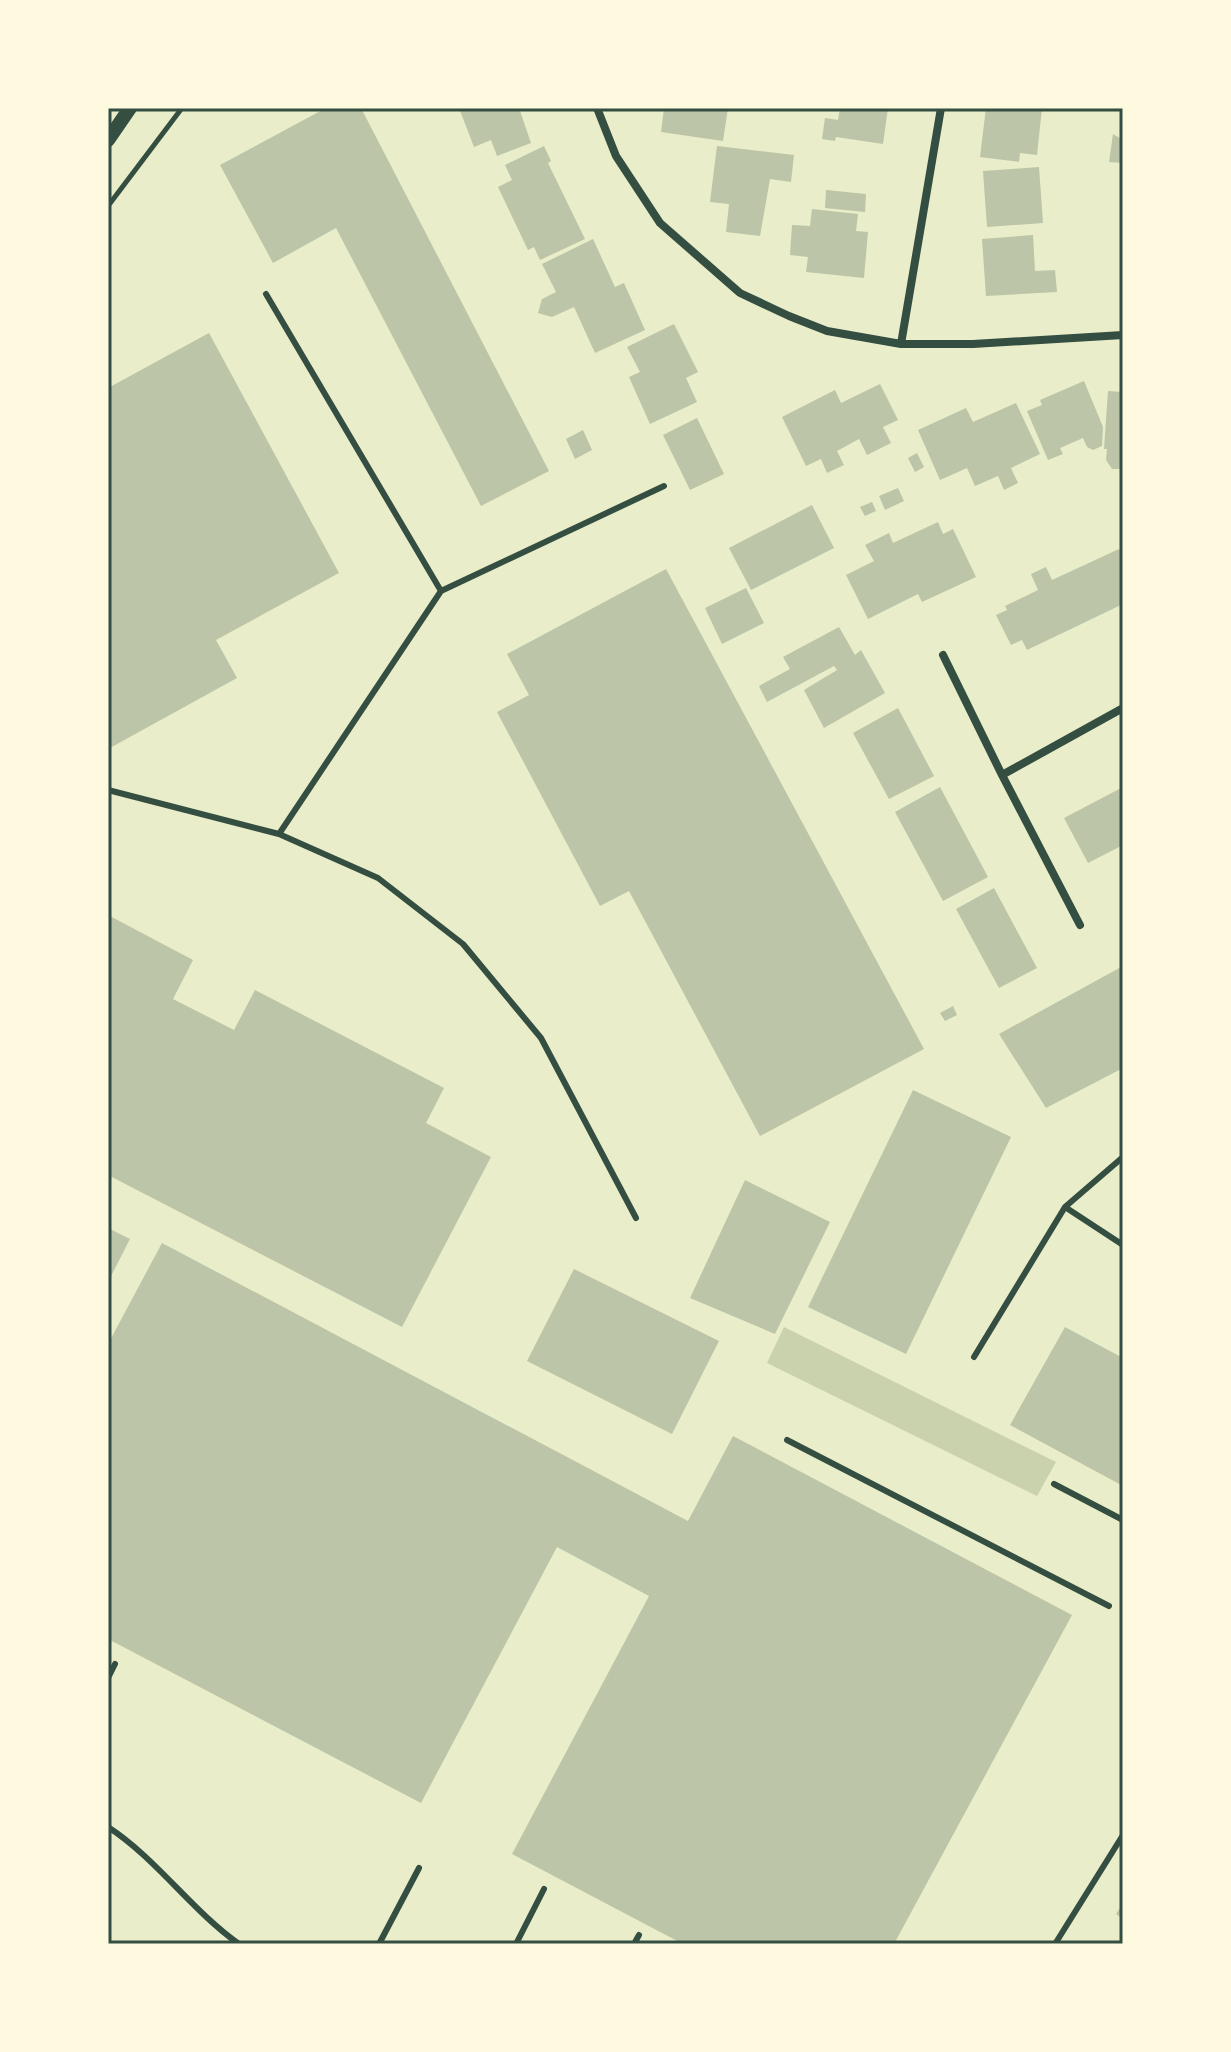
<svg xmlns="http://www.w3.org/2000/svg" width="1231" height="2052" viewBox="0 0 1231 2052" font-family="Barlow,sans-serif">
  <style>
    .green { fill: #cad2ad }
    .building { fill: #bcc5a7 }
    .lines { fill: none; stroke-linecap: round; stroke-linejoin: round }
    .path { stroke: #344e41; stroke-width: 5 }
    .service { stroke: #344e41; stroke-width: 6 }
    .minor { stroke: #344e41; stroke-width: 8 }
    .tertiary { stroke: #344e41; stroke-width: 14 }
    .neatline { fill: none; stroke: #344e41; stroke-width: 3 }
  </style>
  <rect width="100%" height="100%" fill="#e9edc9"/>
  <path class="green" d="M784 1327 1056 1462 1037 1496 767 1363Z"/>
  <path class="building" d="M326 108H361L549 471 481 506 336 228 273 263 220 165Z
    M459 108H519L531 143 497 156 491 140 474 147Z
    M664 108H728L723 141 661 132Z
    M840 108H888L883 144 836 137 835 141 822 139 825 118 838 120Z
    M986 108H1042L1037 155 1020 153 1019 162 980 157Z
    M1113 134 1123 140V163L1109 162Z
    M544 146 551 161 548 163 585 239 540 260 534 247 528 250 498 187 512 180 505 165Z
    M717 146 794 155 791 182 770 179 760 236 726 232 729 204 710 202Z
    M1039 167 1043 223 987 227 983 171Z
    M826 190 866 194 865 212 825 208Z
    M812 209 858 214 856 231 868 232 864 278 806 272 808 257 790 255 792 225 810 226Z
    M1033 235 1035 271 1055 270 1057 292 986 296 982 239Z
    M593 239 615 287 624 283 645 330 595 353 574 307 552 317 538 313 542 299 556 292 542 264Z
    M674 324 698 372 686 378 697 402 650 424 629 377 640 372 627 347Z
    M209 333 339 573 216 640 237 678 108 749V388Z
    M1084 381 1103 427 1102 446 1093 450 1087 447 1083 438 1060 448 1063 454 1048 460 1027 411 1042 405 1040 400Z
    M880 384 898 420 883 427 891 443 867 455 859 439 837 451 844 465 827 473 821 459 806 466 782 417 835 390 841 403Z
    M1108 391 1123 392V469H1112L1106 460 1107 449H1104Z
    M1016 403 1040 454 1011 468 1018 483 1004 490 998 476 975 486 967 468 940 480 918 430 966 408 973 422Z
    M697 418 724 474 690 490 663 435Z
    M583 430 592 450 575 459 566 439Z
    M917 453 924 467 915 472 908 458Z
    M898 488 904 501 885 510 879 496Z
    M872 502 876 511 865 516 860 507Z
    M812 505 834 548 751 590 729 548Z
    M938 522 943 534 953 529 976 577 922 602 918 594 868 619 846 575 874 561 865 545 889 533 893 543Z
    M1119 549 1123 557V604L1027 650 1022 640 1011 645 996 615 1007 610 1005 606 1038 590 1031 574 1046 567 1052 580Z
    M666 569 924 1049 760 1136 629 891 600 906 497 712 529 695 507 654Z
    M746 588 764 623 722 644 705 608Z
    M839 627 855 655 861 650 885 693 824 728 804 690 837 670 834 666 767 702 759 686 790 669 783 657Z
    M898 708 934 776 889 799 853 733Z
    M940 787 988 877 943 901 895 812Z
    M1123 787V845L1088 863 1064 818Z
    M994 888 1037 968 999 988 956 909Z
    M108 915 193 960 173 999 234 1030 255 990 444 1088 426 1123 491 1157 402 1327 108 1175Z
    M1123 966V1068L1046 1108 999 1034Z
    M953 1006 957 1015 945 1021 940 1013Z
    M913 1090 1011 1137 906 1354 808 1307Z
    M745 1180 830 1222 775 1334 690 1298Z
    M108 1228 130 1239 108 1282Z
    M162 1243 688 1521 733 1436 1072 1615 894 1944H683L512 1854 649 1596 557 1547 421 1803 108 1639V1344Z
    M574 1269 719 1341 672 1434 527 1361Z
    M1065 1327 1123 1358V1486L1010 1425Z
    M1123 1903V1919L1116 1914Z"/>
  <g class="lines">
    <path class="path" d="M108 206 182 108"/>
    <path class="service" d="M266 294 441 591 279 834
      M441 591 664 486
      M108 790 279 834 378 878 463 944 541 1038 636 1218
      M1065 1207 1123 1245
      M974 1357 1065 1207 1123 1157
      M787 1440 1109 1606
      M1054 1484 1123 1520
      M108 1678 115 1664
      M108 1827C157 1859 191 1910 239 1944
      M379 1944 419 1868
      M516 1944 544 1889
      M634 1944 639 1935
      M1055 1944 1123 1835"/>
    <path class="minor" d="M597 108 616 156 660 223 740 293 789 316 827 331 901 344H973L1123 335
      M901 344 941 108
      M943 655 1002 775 1123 708
      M1002 775 1080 925"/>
    <path class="tertiary" d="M108 140 130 108"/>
  </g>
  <rect width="1231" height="2052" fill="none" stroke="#fefae0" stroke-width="220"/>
  <rect x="110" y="110" width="1011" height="1832" class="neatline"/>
</svg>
